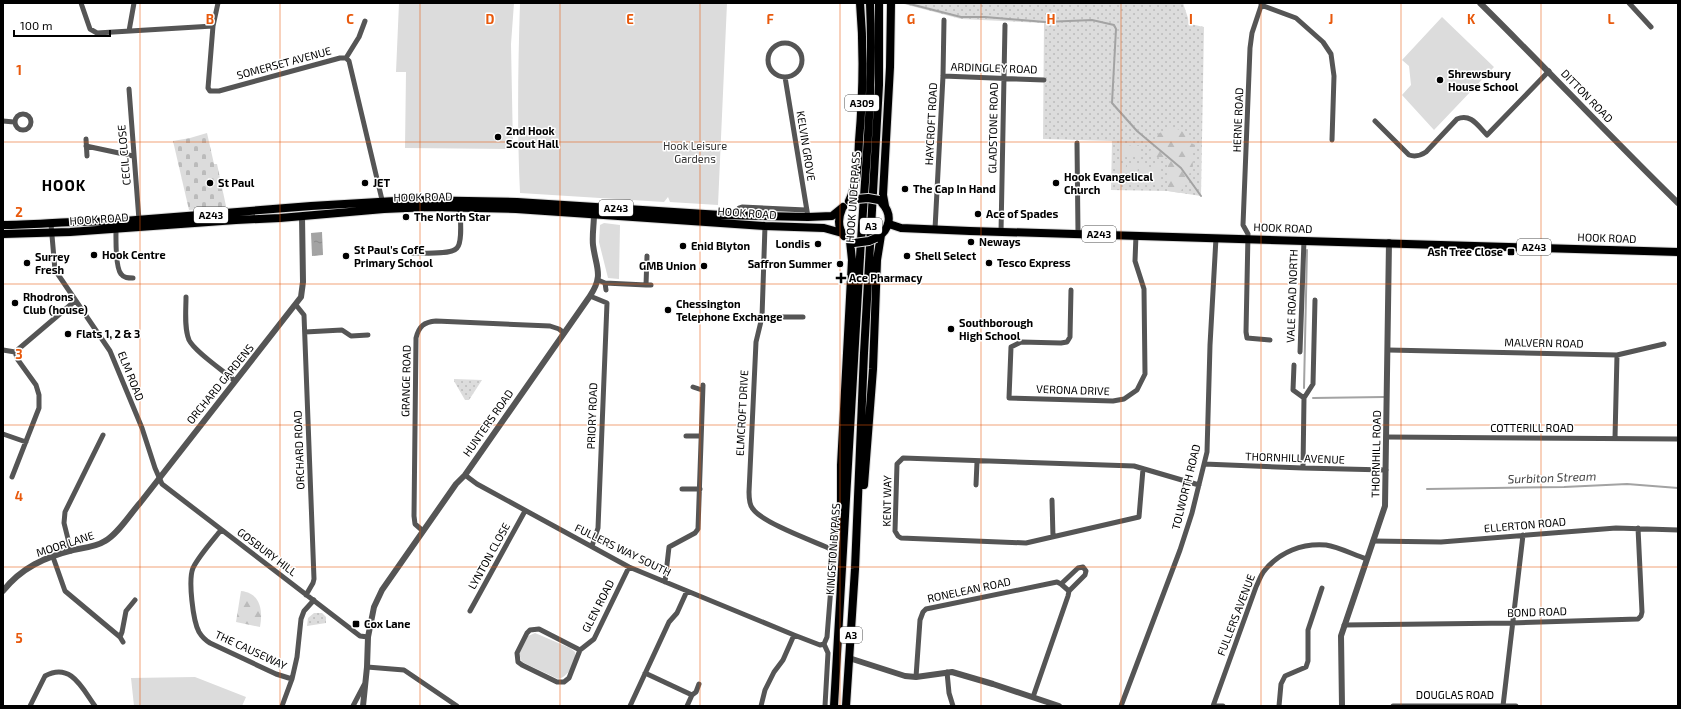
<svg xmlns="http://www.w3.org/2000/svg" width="1681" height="709" viewBox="0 0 1681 709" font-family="'Exo 2',sans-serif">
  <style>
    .grass { fill: url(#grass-dots) }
    .forest { fill: url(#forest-firs) }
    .cemetery { fill: url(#cemetery-stones) }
    .park { fill: #dcdcdc }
    .water { fill: url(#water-ripples) }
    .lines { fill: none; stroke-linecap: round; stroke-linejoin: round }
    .stream { stroke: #a3a3a3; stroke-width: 2 }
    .primary-casing { stroke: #dbdbdb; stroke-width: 10 }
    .trunk-casing { stroke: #dbdbdb; stroke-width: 10 }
    .minor { stroke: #555; stroke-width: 5 }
    .tertiary { stroke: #555; stroke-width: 6 }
    .primary { stroke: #000; stroke-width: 8 }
    .trunk { stroke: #000; stroke-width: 8 }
    .trunk-bridge-casing { stroke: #dbdbdb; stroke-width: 10; stroke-linecap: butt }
    .trunk-bridge { stroke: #000; stroke-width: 8 }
    .grid { fill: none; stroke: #e8590c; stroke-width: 1; stroke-opacity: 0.55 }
    .poi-dot { fill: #000; stroke: #fff; stroke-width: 1.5 }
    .labels { text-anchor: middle; stroke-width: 3; stroke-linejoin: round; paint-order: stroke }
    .shield { fill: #fff; stroke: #4c4c4c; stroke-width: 1 }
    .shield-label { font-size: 10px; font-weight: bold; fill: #000 }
    .street-label { font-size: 11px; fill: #000; stroke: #fff }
    .poi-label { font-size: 11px; font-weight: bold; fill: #000; stroke: #fff; text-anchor: start }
    .park-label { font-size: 11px; fill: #333; stroke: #fff }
    .water-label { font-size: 12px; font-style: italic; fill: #444; stroke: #fff }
    .district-label { font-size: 15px; font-weight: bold; letter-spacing: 1px; fill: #000; stroke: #fff }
    .grid-label { font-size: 13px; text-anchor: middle; font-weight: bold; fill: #e8590c; stroke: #fff; stroke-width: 3; stroke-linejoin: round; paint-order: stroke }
  </style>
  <defs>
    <pattern id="grass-dots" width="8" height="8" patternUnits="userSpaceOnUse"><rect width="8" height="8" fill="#dcdcdc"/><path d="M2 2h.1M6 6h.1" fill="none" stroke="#bbb" stroke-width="1.8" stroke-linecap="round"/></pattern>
    <pattern id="forest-firs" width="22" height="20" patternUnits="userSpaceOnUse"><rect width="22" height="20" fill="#dcdcdc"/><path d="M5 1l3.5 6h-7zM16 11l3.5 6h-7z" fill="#bbb"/></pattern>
    <pattern id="cemetery-stones" width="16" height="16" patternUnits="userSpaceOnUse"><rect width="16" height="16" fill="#dcdcdc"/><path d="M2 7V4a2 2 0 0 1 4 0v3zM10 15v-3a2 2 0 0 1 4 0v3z" fill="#bbb"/></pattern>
    <pattern id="water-ripples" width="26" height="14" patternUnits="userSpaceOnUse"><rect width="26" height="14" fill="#a3a3a3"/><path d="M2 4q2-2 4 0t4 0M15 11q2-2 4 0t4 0" fill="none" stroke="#8b8b8b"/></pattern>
  </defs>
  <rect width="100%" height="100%" fill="#fff"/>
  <path class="grass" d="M900 3H1183L1190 24 1204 27 1201 196 1168 191 1111 190 1112 141 1043 139 1044 23 961 19Z
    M454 379 482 380 469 400H465L454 381Z
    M314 613H322L326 617V623L307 626 308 618Z"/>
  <path class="forest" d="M1170 127C1181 130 1188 132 1191 143L1195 145 1192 156 1193 166 1180 193 1168 191V158L1146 156 1155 145 1158 134Z
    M241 591C261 593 263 611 260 627L236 622Z"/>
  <path class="cemetery" d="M207 133 214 164H217L226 206 221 208 189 210 173 141 190 138Z"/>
  <path class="park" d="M399 3H514L511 44 513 149 405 148 406 72H396Z
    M520 3H727L718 205 670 202 668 197 664 202 520 193C517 130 518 66 520 3Z
    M1442 17 1494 67 1434 130 1402 95 1411 85 1409 66 1402 60Z
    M1121 145 1140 146V156L1120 155Z
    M1116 164H1126L1125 183H1115Z
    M1128 164H1138L1137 184 1127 183Z
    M1139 165H1149V184H1139Z
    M1151 165H1161V185H1151Z
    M604 223 620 225 619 279 608 278 599 242 600 225Z
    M535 633 570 648 575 652C577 662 568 677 558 679L522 662 519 654 528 636Z
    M195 677 246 697 242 706H134L131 678Z"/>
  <path class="water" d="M322 232 323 255 312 256 311 233Z"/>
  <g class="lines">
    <path class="stream" d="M906 3 961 17H985L1045 22 1092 20 1114 25 1116 29 1112 103 1137 131 1181 168 1201 196
      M1304 388 1307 250
      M1313 398 1384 397
      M1427 489 1564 487 1627 484 1678 488"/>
    <defs>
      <path id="primary" d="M889 224 901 228 970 231 1678 252"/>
      <path id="trunk" d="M849 201C858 182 858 162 859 141 863 95 864 49 860 3
        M885 206 883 195 890 67 891 3
        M842 209C838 218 838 228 844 236
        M3 225C39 225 75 220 111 222L311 206 412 200 517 202 721 215 808 217 832 216 843 207
        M3 234 70 232 236 220 280 218 384 209 431 207 516 209 765 226 824 228 842 233
        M877 238C890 229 893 215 882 203
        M864 485 873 369 877 260 881 235
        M841 527V465L852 260 850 241
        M834 706C844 557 852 407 860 257 865 172 874 88 870 3
        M846 706 855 569 864 353 879 85V3"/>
    </defs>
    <use href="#primary" class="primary-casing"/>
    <use href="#trunk" class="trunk-casing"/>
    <path class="minor" d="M81 3 90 29 97 33 213 26
      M218 3 213 26 208 88 210 91H219L340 58H346L349 61 383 204
      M1262 3 1252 33 1250 48 1243 225 1248 234 1246 332 1247 338 1270 340
      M1629 3 1651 27
      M1261 5 1296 18 1323 42 1331 54 1334 76 1332 140
      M129 31 134 3
      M768 60a17 17 0 1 1 34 0a17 17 0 1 1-34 0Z
      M346 58 359 37 365 21
      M943 76 1044 80
      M785 77 808 217
      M129 89 139 220
      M15 122a8 8 0 1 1 16 0a8 8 0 1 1-16 0Z
      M3 121 14 122
      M1375 121 1409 155C1415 157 1420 156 1426 152L1457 119C1471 113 1478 126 1487 135L1549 71
      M86 139 87 156
      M1077 143 1078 233
      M86 146 133 156
      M736 215 739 208 742 207 806 210
      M51 224 55 270 110 351 142 428 155 468 162 484 360 636 368 637
      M765 226 762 317 756 342 749 492C749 497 749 505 753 509 763 523 813 541 831 549H835
      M116 229C116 239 115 267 121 274 124 278 128 278 133 278
      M935 229 943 76 944 20
      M1001 232 1005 25
      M413 253C423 253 451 255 457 248 463 242 460 216 460 207
      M647 256 646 285H651
      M598 280 605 283 606 290
      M605 283 646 285
      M1071 290 1070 337 1067 342 1061 343 1021 342 1011 347 1009 398 1113 401 1124 399 1137 390 1145 374 1144 289 1135 261 1136 235
      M590 296 607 303 598 528 592 546
      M186 297C186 310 184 328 189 340 195 352 224 371 235 381
      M296 305 304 315 314 579 313 583 306 595
      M762 317H803
      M305 332 342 330 351 336 368 335
      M3 350 15 352 75 301
      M1388 350 1617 355 1615 438
      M1300 352 1304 240
      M1617 355 1664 344
      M1294 365 1293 390 1304 398
      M693 387 702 390
      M1304 398 1313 384 1315 300
      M3 434 26 442
      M686 436H700
      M1386 437 1678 439
      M1204 464 1303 468 1386 470
      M1303 468 1304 398
      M1143 469 1139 517 1026 543 901 538 898 536 895 531 897 464 903 458 1134 466 1199 485
      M465 475 477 484 629 567 794 635 820 645 824 644
      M12 477 39 408V395L36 385 18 360 15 352
      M976 485 977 462
      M682 489H700
      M1052 500 1053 537
      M221 530C213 540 198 557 193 568 188 580 193 621 199 632 202 637 205 640 210 643L276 674 292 679
      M423 531 415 524 414 516 416 338C419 326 424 322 436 321L550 326 559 329 564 333
      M1373 541 1441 542 1616 528 1678 530
      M71 551 64 523 65 512 103 435
      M53 557 65 591 120 637 123 642
      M665 582 669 547 695 533 698 529 703 385
      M1061 584 1078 568 1083 567 1086 571 1085 575 1069 591
      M470 611 525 511
      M1344 625 1512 623 1638 619 1641 616 1642 612 1638 528
      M120 637 122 632 126 611 135 600
      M824 644 827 637 837 511
      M824 644 828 653 825 706
      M580 650 539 629 530 630 527 633 517 653 518 662 522 665 557 682H564L569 678 580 650 594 639 629 567
      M367 667 404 670 457 706
      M947 672 949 693 953 706
      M645 673 692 695 687 706
      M916 677 920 620 923 612 926 609 1057 582 1061 584 1069 591 1068 596 1033 697
      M692 695 696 692 699 684
      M30 706 45 676C71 662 82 688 95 706
      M282 706 292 679 297 657 301 619 304 611 314 600
      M353 706 364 685
      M630 706 669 622 677 613 687 591
      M761 706 765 690 774 672 783 660 794 635
      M1121 706 1180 550 1192 513 1207 452 1210 345 1216 238
      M1213 706 1256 587C1259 581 1261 574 1265 570 1280 552 1302 543 1326 545 1339 547 1354 555 1367 559
      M1213 706H1223
      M1279 706 1281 684 1285 676 1306 667 1308 661V630L1322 588
      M1393 706H1516
      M1503 706 1523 535"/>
    <path class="tertiary" d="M1480 3C1547 69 1611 138 1678 203
      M3 591C21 568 45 557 73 550 83 548 96 547 105 541 118 534 130 514 140 503L301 297 303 282 302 216
      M849 658 905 676 916 677 952 672 993 684 1059 706
      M363 706 367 667 368 637 374 607 382 590 456 484 465 475 590 296C604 275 596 268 593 245 592 235 594 224 594 214
      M1342 706 1341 636 1385 506 1389 242"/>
    <use href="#primary" class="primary"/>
    <use href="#trunk" class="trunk"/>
    <defs>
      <path id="trunk-bridge" d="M857 199 868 198 879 200
        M854 243 869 241 876 238"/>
    </defs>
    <use href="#trunk-bridge" class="trunk-bridge-casing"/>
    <use href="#trunk-bridge" class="trunk-bridge"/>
  </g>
  <path class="grid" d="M140 3V706M280 3V706M420 3V706M560 3V706M700 3V706M840 3V706M981 3V706M1121 3V706M1261 3V706M1401 3V706M1541 3V706M3 142H1678M3 284H1678M3 425H1678M3 567H1678"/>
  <g class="poi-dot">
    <circle cx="1440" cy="80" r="4"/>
    <circle cx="498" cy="137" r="4"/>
    <circle cx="210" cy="183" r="4"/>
    <circle cx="365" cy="183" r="4"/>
    <circle cx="1056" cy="183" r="4"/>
    <circle cx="905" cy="189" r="4"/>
    <circle cx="978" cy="214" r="4"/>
    <circle cx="406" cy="217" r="4"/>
    <circle cx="971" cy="242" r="4"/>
    <circle cx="818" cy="244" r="4"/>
    <circle cx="683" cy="246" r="4"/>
    <rect x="1507" y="248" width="8" height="8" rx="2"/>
    <circle cx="94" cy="255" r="4"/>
    <circle cx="346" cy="256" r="4"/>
    <circle cx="907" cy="256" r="4"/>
    <circle cx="27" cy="263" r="4"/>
    <circle cx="989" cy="263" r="4"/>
    <circle cx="840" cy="264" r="4"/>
    <circle cx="704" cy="266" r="4"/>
    <path d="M839 272h4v4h4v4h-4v4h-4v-4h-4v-4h4z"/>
    <circle cx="15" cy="303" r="4"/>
    <circle cx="668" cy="310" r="4"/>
    <circle cx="951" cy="329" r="4"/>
    <circle cx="68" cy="334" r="4"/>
    <rect x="352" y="620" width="8" height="8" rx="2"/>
  </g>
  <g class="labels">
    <g class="shield">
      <rect x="845" y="95" width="34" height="16" rx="3"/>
      <rect x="599" y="200" width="34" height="16" rx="3"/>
      <rect x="194" y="207" width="34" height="16" rx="3"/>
      <rect x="860" y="218" width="22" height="16" rx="3"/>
      <rect x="1082" y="226" width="34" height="16" rx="3"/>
      <rect x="1517" y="239" width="34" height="16" rx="3"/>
      <rect x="840" y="627" width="22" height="16" rx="3"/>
    </g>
    <g class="shield-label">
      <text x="862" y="107">A309</text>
      <text x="616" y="212">A243</text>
      <text x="211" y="219">A243</text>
      <text x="871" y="230">A3</text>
      <text x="1099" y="238">A243</text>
      <text x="1534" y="251">A243</text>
      <text x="851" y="639">A3</text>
    </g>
    <g class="street-label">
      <text transform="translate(284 63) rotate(-15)" y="4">SOMERSET AVENUE</text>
      <text transform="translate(994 68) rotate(2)" y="4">ARDINGLEY ROAD</text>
      <text transform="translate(1587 96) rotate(46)" y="4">DITTON ROAD</text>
      <text transform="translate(1238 120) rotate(-88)" y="4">HERNE ROAD</text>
      <text transform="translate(931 124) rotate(-87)" y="4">HAYCROFT ROAD</text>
      <text transform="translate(993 128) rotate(-89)" y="4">GLADSTONE ROAD</text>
      <text transform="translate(806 146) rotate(81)" y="4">KELVIN GROVE</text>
      <text transform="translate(124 155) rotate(-95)" y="4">CECIL CLOSE</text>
      <text transform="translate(423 197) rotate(-1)" y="4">HOOK ROAD</text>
      <text transform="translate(853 197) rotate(-86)" y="4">HOOK UNDERPASS</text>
      <text transform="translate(747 213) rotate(4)" y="4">HOOK ROAD</text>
      <text transform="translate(99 219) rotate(-4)" y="4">HOOK ROAD</text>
      <text transform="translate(1283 228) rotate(2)" y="4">HOOK ROAD</text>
      <text transform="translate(1607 238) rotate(2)" y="4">HOOK ROAD</text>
      <text transform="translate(1292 296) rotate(-88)" y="4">VALE ROAD NORTH</text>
      <text transform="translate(1544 343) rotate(1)" y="4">MALVERN ROAD</text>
      <text transform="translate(131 376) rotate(68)" y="4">ELM ROAD</text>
      <text transform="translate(406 381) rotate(-89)" y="4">GRANGE ROAD</text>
      <text transform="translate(220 384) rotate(-51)" y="4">ORCHARD GARDENS</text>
      <text transform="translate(1073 390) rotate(2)" y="4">VERONA DRIVE</text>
      <text transform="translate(742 413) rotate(-87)" y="4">ELMCROFT DRIVE</text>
      <text transform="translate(592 416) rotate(-88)" y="4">PRIORY ROAD</text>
      <text transform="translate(488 423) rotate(-55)" y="4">HUNTERS ROAD</text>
      <text x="1532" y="432">COTTERILL ROAD</text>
      <text transform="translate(299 450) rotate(-92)" y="4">ORCHARD ROAD</text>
      <text transform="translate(1376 454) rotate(-89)" y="4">THORNHILL ROAD</text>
      <text transform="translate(1295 458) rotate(2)" y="4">THORNHILL AVENUE</text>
      <text transform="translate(1186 487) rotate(-76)" y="4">TOLWORTH ROAD</text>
      <text transform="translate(887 501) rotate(-89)" y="4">KENT WAY</text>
      <text transform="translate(1525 525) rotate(-5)" y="4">ELLERTON ROAD</text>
      <text transform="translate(65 544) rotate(-18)" y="4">MOOR LANE</text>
      <text transform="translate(833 549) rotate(-86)" y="4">KINGSTON BYPASS</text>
      <text transform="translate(623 550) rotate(26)" y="4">FULLERS WAY SOUTH</text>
      <text transform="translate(267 552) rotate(37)" y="4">GOSBURY HILL</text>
      <text transform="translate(489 556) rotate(-61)" y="4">LYNTON CLOSE</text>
      <text transform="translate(969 590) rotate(-12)" y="4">RONELEAN ROAD</text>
      <text transform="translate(598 606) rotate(-63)" y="4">GLEN ROAD</text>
      <text transform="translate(1537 612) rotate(-2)" y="4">BOND ROAD</text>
      <text transform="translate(1236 615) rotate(-69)" y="4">FULLERS AVENUE</text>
      <text transform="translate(251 650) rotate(25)" y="4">THE CAUSEWAY</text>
      <text x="1455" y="699">DOUGLAS ROAD</text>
    </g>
    <g class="poi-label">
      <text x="1448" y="78">Shrewsbury<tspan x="1448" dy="13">House School</tspan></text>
      <text x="506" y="135">2nd Hook<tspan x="506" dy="13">Scout Hall</tspan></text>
      <text x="1064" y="181">Hook Evangelical<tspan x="1064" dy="13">Church</tspan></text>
      <text x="218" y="187">St Paul</text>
      <text x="373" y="187">JET</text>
      <text x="913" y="193">The Cap In Hand</text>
      <text x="986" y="218">Ace of Spades</text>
      <text x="414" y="221">The North Star</text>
      <text x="979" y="246">Neways</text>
      <text x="810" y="248" text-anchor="end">Londis</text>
      <text x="691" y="250">Enid Blyton</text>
      <text x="354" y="254">St Paul's CofE<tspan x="354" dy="13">Primary School</tspan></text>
      <text x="1503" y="256" text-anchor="end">Ash Tree Close</text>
      <text x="102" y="259">Hook Centre</text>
      <text x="915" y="260">Shell Select</text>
      <text x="35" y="261">Surrey<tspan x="35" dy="13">Fresh</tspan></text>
      <text x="997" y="267">Tesco Express</text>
      <text x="832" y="268" text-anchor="end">Saffron Summer</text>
      <text x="696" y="270" text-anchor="end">GMB Union</text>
      <text x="849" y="282">Ace Pharmacy</text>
      <text x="23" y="301">Rhodrons<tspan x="23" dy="13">Club (house)</tspan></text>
      <text x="676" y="308">Chessington<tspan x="676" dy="13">Telephone Exchange</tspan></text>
      <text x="959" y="327">Southborough<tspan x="959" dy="13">High School</tspan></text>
      <text x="76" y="338">Flats 1, 2 &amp; 3</text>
      <text x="364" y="628">Cox Lane</text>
    </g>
    <g class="park-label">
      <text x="695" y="150">Hook Leisure<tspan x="695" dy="13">Gardens</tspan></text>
    </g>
    <g class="water-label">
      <text transform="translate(1552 478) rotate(-2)" y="4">Surbiton Stream</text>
    </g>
    <g class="district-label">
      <text x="64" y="191">HOOK</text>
    </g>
  </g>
  <g class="grid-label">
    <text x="210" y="24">B</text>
    <text x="350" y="24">C</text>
    <text x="490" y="24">D</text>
    <text x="630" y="24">E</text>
    <text x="770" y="24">F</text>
    <text x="911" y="24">G</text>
    <text x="1051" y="24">H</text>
    <text x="1191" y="24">I</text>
    <text x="1331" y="24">J</text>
    <text x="1471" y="24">K</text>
    <text x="1611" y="24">L</text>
    <text x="19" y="75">1</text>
    <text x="19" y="217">2</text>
    <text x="19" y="359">3</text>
    <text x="19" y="501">4</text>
    <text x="19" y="643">5</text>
  </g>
  <rect width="1681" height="709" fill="none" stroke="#000000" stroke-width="8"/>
  <path d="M14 30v6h96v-6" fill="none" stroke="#000000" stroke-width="2"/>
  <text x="20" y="30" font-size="12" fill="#000000" stroke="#ffffff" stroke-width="3" paint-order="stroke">100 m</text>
</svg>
